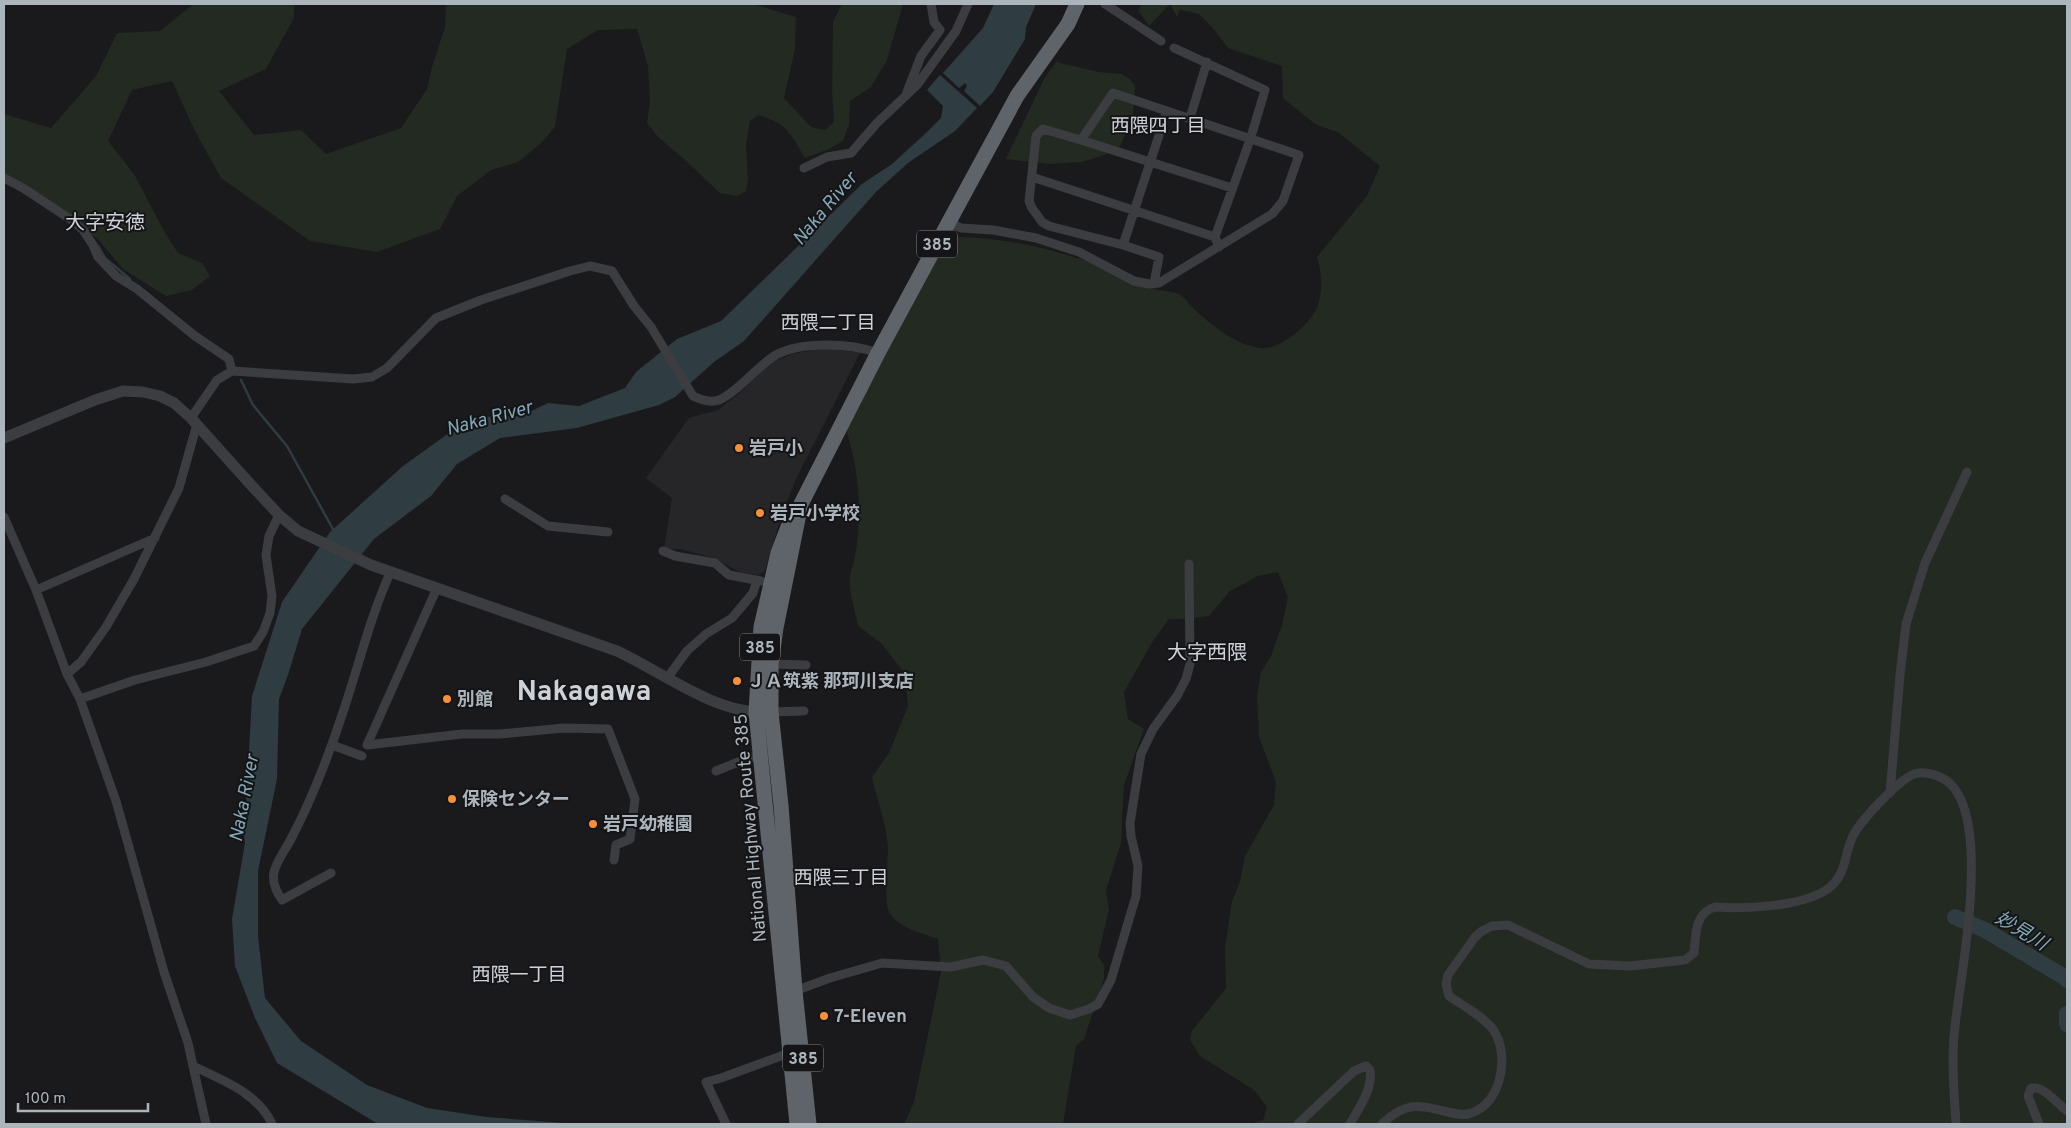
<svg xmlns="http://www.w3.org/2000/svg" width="2071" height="1128" viewBox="0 0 2071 1128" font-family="Overpass,'Noto Sans JP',sans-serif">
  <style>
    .built { fill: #262629 }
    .green { fill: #222a21 }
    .water { fill: #2f3c41 }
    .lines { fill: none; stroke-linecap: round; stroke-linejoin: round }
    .stream { stroke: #2f3c41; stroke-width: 2.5 }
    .river { stroke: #2f3c41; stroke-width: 16 }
    .minor { stroke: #3b3d41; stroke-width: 9 }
    .tertiary { stroke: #3b3d41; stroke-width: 11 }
    .trunk { stroke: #5e6469; stroke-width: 15 }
    .poi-dot { fill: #f59038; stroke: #151517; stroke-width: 2 }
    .labels { text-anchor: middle; stroke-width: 4; stroke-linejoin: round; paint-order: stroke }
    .shield { fill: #151517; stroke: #7f848a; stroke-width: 1 }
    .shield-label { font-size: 16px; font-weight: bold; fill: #acb4bc }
    .poi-label { font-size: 18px; font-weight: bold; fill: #acb4bc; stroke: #151517; text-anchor: start }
    .street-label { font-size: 18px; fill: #acb4bc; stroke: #151517 }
    .neighbourhood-label { font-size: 19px; fill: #cdd2d8; stroke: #151517 }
    .water-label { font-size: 19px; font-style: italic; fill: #83a9b7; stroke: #151517 }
    .quarter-label { font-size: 20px; fill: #cdd2d8; stroke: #151517 }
    .town-label { font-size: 28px; font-weight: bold; fill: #cdd2d8; stroke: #151517 }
  </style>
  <rect width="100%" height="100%" fill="#1a1a1c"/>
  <path class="built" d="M824 348 860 353 795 481 779 524 765 571 759 575 740 572 714 558 680 549H664L672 498 646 478 689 418 718 410 741 392 769 364 792 354Z"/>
  <path class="green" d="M196 4H294V18L266 69 219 91 254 135 301 130 326 154 401 128 427 89 432 67 445 27 446 4H753L796 17 795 49 784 98 811 127 825 130 834 122 832 91 833 22 842 4H903L887 60 871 87 850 101 849 125 843 141 829 149 805 158C790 133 788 124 758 115L750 121 746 145 748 179 746 191 737 196 720 193 685 160 658 137 647 123 650 101 648 66 637 29 598 30 567 49 555 127 541 143 518 162 491 170 457 196 440 229 377 252 310 241 221 178 195 131 172 81 132 90 108 141 134 174 164 231 178 253 202 263 210 276 192 290 166 296 123 269 97 238 48 208 4 174V114L51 128 96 76 117 33 160 31 191 6Z
    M1142 4H2067V1124H1251L1263 1120 1267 1107 1254 1090 1200 1056 1190 1040 1192 1031 1226 988 1225 947 1232 901 1240 882 1245 856 1274 805 1276 782 1259 737 1257 696 1261 672 1271 656 1282 625 1288 597 1278 572 1258 576 1230 591 1209 616 1185 619H1169L1153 641 1124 692 1128 719 1144 729 1124 785 1121 843 1106 890 1109 910 1098 956 1104 965V979L1084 1039 1076 1046 1063 1124H904L914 1102 941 972 938 939C922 933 901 929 890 914 883 903 888 863 888 849 887 824 877 801 872 777L889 753 908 706 905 674 881 643 858 626C856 613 848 590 850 577 851 569 855 560 856 551 862 509 859 467 845 427L948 237C1011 237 1058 250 1117 272 1130 277 1141 285 1155 289 1164 292 1174 290 1183 297 1187 300 1189 305 1193 308 1211 325 1236 345 1260 348 1280 351 1312 323 1318 305 1323 288 1322 273 1317 257L1367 196 1380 166 1339 133 1315 124 1283 98 1282 66 1228 48 1212 27 1199 14 1180 10 1177 17 1170 4 1149 26 1138 10Z
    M1056 62 1099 72 1122 74 1130 79 1135 86 1133 118 1120 146 1105 155 1082 162 1049 164 1006 159 1044 79Z"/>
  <path class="water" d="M994 4H1036L1026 27 1025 39 993 92 980 106 964 91 967 86 965 83 959 88 943 73 983 28Z
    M940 75 977 108 955 131 908 163 876 192 744 341 714 362 675 397 659 405 577 428 500 438 457 464 431 496 374 539 302 629 288 675 279 699 277 779 258 871V936L265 998 301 1041 367 1085 427 1108 487 1117 577 1124H378L277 1063 255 1018 235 966 232 919 245 843 241 813 246 805 252 696 282 602 330 532 403 466 463 423 479 417 521 416 548 403 579 406 625 388 636 372 677 339 721 321 862 184 892 164 927 132 941 118 943 106 927 90Z"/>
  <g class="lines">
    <path class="stream" d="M98 246 105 258 130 279
      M241 380 253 405 287 446 334 531"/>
    <path class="river" d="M1955 917 1985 930 2066 978 2067 980
      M2067 1014V1024"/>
    <path class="minor" d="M1105 4 1161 41
      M1174 48 1265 90 1250 140 1215 237 1219 247
      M907 92 921 56 940 30 934 22 931 4
      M1190 118 1207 62
      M804 168 827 157 851 153 877 123 917 85 956 31 968 4
      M1032 177 1215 237
      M4 178 23 188 73 221 83 230 93 245 98 257 116 276 137 289 195 336 229 359 232 371
      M949 222 961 228 993 230 1036 238 1079 252 1134 281 1149 284 1159 283 1272 214 1283 201 1299 155 1113 93 1081 140
      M1123 245 1167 111
      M1154 283 1159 257 1123 245 1049 226 1042 222 1032 208 1029 201 1036 136 1043 129 1081 140 1232 188
      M191 418 217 380 232 371 353 379 372 377 387 368 436 318 481 300 570 271 590 266 612 271 634 306 651 327 693 396C701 400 710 403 719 400 738 392 757 366 776 355 802 341 850 343 878 353
      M505 499 548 526 608 532
      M4 517 36 590 67 674 80 699 116 801 164 972 188 1043 193 1066C222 1080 258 1093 272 1124
      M663 551 675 556 715 563 729 575 761 581
      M36 590 155 538
      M771 664 806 665
      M67 674 81 662 106 627 134 579 179 488 197 424
      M668 677 687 651 706 634 732 618 753 593 757 580
      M80 699 135 680 206 662 254 646 263 632 270 613 272 596 266 555 269 536 279 515
      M771 712 804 711
      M332 745 362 756
      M367 745 462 734H500L564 728 608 729 635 799 630 839 616 845 614 860
      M367 745 437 588
      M716 771 748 758 760 756
      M1890 793 1900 675 1906 624 1925 563 1967 472
      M331 873 282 900C264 874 278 863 291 839 312 799 329 755 343 712 359 665 370 617 391 571
      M792 992 830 978 882 963 951 967 983 960 1006 966 1033 997 1049 1008 1070 1015 1089 1009 1098 1004 1111 980 1136 896 1138 866 1131 836 1130 823 1141 754 1153 729 1177 696 1186 679 1190 664 1189 564
      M193 1066 206 1124
      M726 1124 706 1082 721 1078 789 1053
      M1298 1124 1354 1071 1366 1066 1370 1070C1373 1089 1359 1108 1350 1124
      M1382 1124C1406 1101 1418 1105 1448 1112 1456 1114 1464 1116 1471 1113 1501 1104 1510 1056 1494 1031 1486 1018 1462 1005 1449 996L1446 984 1448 975 1475 937 1482 931 1492 926 1508 925 1589 964 1630 966 1685 960 1694 953C1696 936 1694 913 1715 907 1745 909 1804 907 1829 888 1846 875 1844 856 1852 838 1858 823 1902 775 1918 773 1924 772 1934 774 1940 777 1997 801 1960 976 1955 1026 1951 1059 1954 1091 1956 1124
      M2039 1124 2028 1096 2031 1088C2043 1085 2058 1104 2067 1111"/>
    <path class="tertiary" d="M4 438 95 400 123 391 143 392 160 396 174 403 191 418 252 486 279 515 298 531 371 565 617 651C660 671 715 713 762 712"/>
    <path class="trunk" d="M788 527 778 553 761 627 756 712 797 1124
      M809 1124 795 991 781 805 771 712V664L776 628 801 504 878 353 1017 96 1068 24 1077 4"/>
  </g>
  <g class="poi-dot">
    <circle cx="739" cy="448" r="5"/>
    <circle cx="760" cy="513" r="5"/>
    <circle cx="737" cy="681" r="5"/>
    <circle cx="447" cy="699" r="5"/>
    <circle cx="452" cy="799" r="5"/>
    <circle cx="593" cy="824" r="5"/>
    <circle cx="824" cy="1016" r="5"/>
  </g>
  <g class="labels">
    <g class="shield">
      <rect x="917" y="230.5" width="40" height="27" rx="4"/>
      <rect x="740" y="633.5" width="40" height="27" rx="4"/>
      <rect x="783" y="1044.5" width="40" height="27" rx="4"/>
    </g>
    <g class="shield-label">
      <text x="937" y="250">385</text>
      <text x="760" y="653">385</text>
      <text x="803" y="1064">385</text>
    </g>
    <g class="poi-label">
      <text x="749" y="454">岩戸小</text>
      <text x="770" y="519">岩戸小学校</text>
      <text x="747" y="687">ＪＡ筑紫 那珂川支店</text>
      <text x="457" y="705">別館</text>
      <text x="462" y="805">保険センター</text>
      <text x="603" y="830">岩戸幼稚園</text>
      <text x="834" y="1022">7-Eleven</text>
    </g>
    <g class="street-label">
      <text transform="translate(750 828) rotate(-95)" y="6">National Highway Route 385</text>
    </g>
    <g class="neighbourhood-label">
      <text x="1158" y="132">西隈四丁目</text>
      <text x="828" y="329">西隈二丁目</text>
      <text x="841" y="884">西隈三丁目</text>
      <text x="519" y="981">西隈一丁目</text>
    </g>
    <g class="water-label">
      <text transform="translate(824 208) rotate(-50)" y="7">Naka River</text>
      <text transform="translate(489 417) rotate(-15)" y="7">Naka River</text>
      <text transform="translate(243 798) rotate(-79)" y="7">Naka River</text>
      <text transform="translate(2022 930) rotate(31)" y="7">妙見川</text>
    </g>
    <g class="quarter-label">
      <text x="105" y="229">大字安徳</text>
      <text x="1207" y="659">大字西隈</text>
    </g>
    <g class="town-label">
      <text x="584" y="700">Nakagawa</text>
    </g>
  </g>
  <rect width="2071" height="1128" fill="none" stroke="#acb4bc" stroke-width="10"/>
  <path d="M18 1103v8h130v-8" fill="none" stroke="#acb4bc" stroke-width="2.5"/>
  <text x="25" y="1103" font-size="15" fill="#acb4bc" stroke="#151517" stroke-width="4" paint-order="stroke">100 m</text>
</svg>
